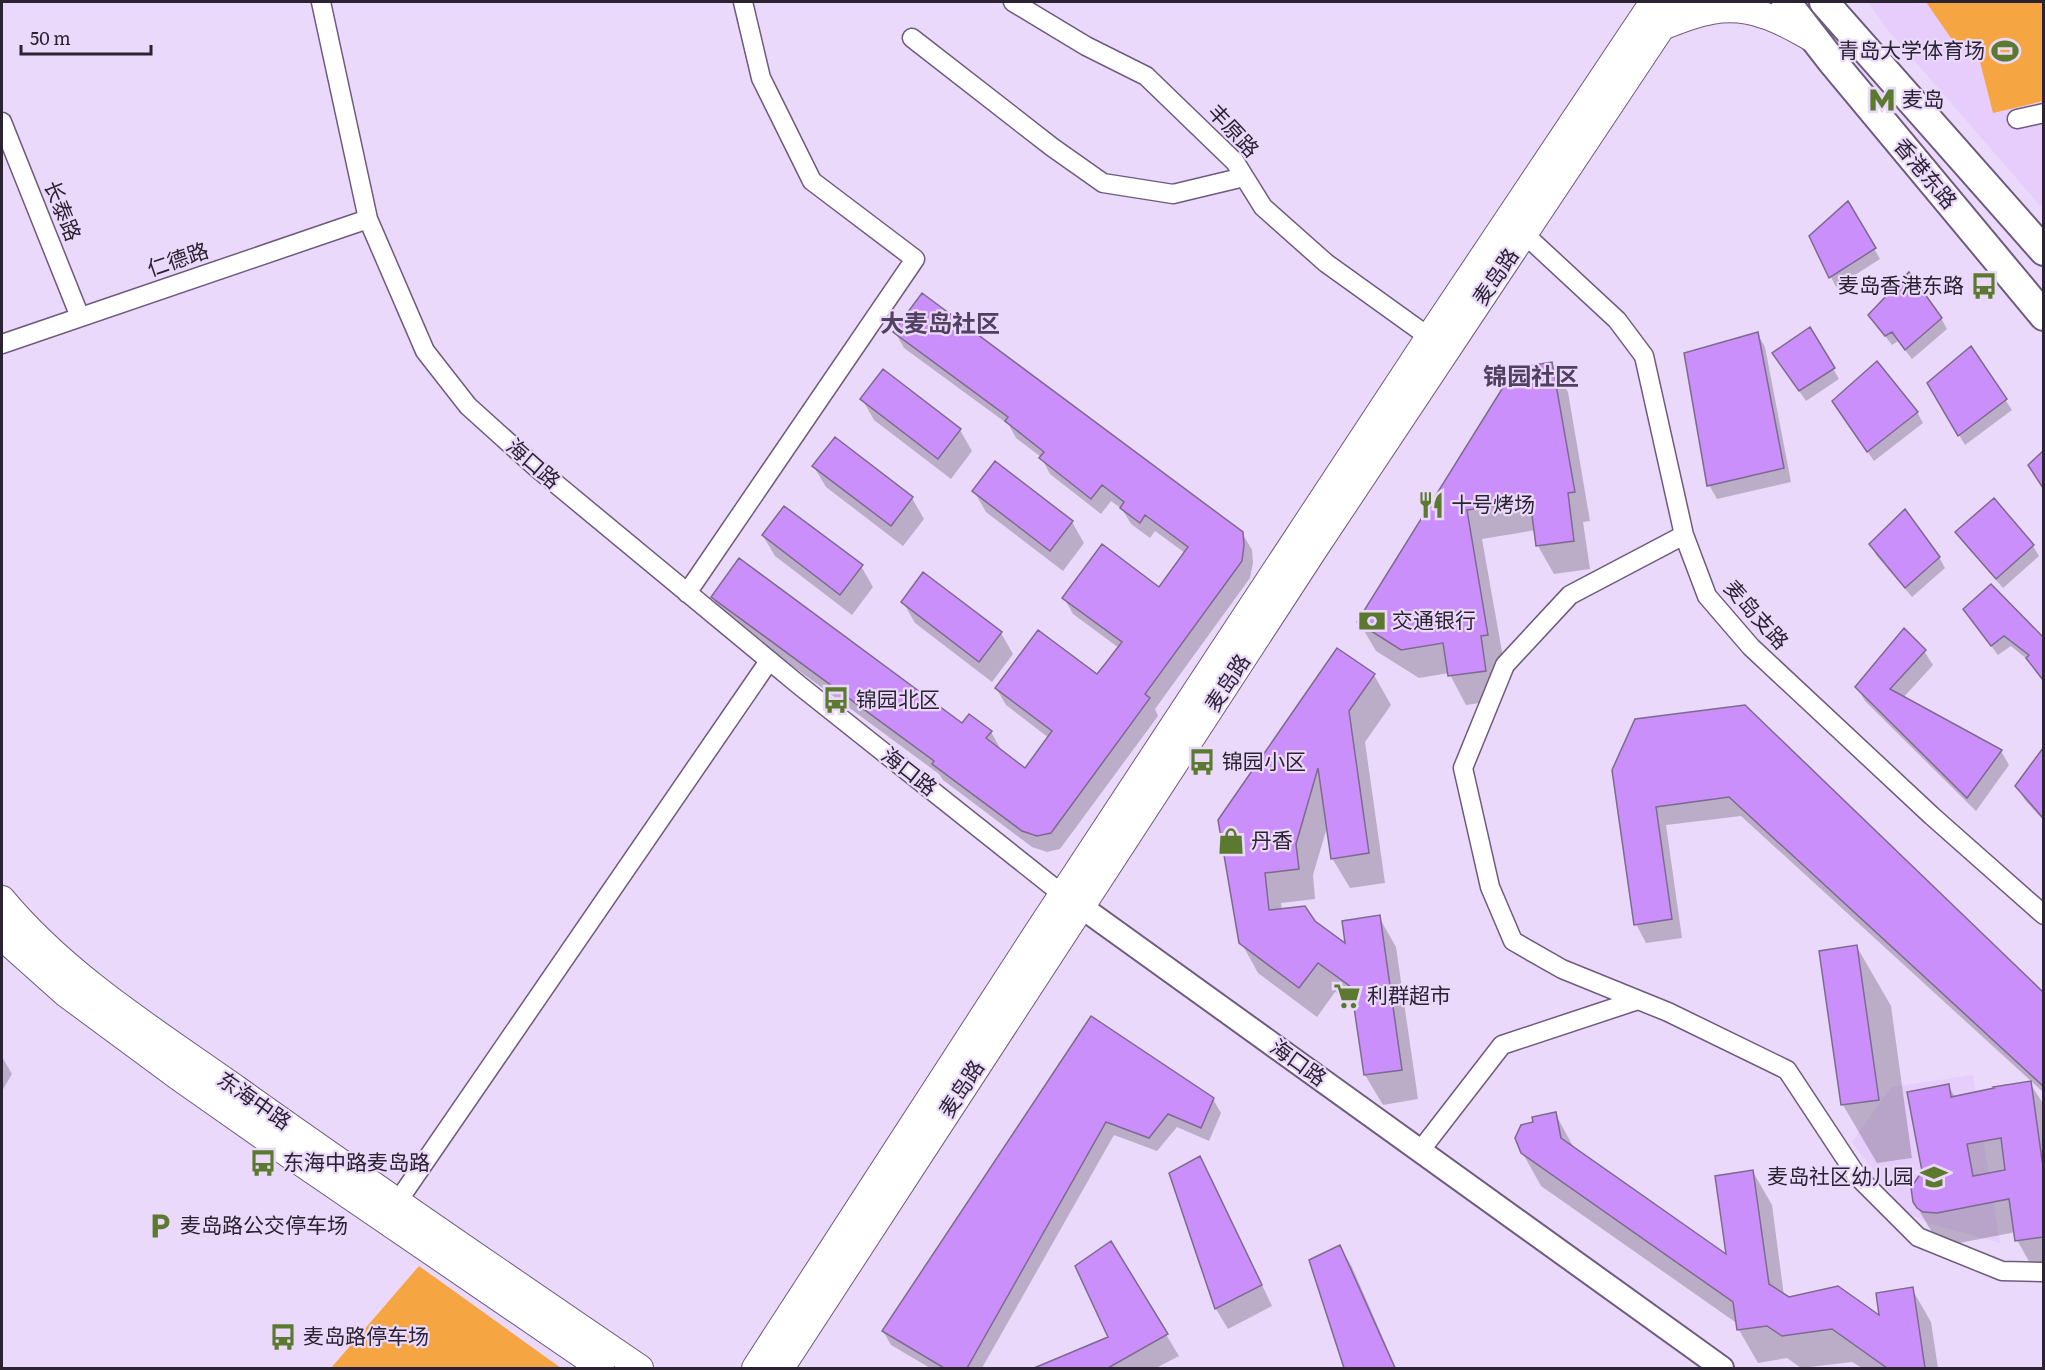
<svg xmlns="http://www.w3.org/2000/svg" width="2045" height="1370" viewBox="0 0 2045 1370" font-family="Literata,'Noto Sans SC',serif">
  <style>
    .built { fill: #e6cdfc }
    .green { fill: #f5a643 }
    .shadow { fill: #0003 }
    .building { fill: #cb8ffb; stroke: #7d6a8e; stroke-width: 1.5; fill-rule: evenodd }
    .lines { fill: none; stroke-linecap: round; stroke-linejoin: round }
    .minor-casing { stroke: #6e5b7e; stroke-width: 21 }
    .tertiary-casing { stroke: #6e5b7e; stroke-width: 26 }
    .secondary-casing { stroke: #6e5b7e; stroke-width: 28 }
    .primary-casing { stroke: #6e5b7e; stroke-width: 32 }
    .minor { stroke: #fff; stroke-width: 18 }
    .tertiary { stroke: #fff; stroke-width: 22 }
    .secondary { stroke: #fff; stroke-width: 26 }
    .primary { stroke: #fff; stroke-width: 28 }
    .labels { text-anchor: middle; stroke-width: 4.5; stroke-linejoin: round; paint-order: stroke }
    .poi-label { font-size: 21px; fill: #2b2332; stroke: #ead9fa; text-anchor: start }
    .street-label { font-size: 21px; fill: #2b2332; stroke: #ead9fa }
    .quarter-label { font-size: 24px; font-weight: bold; fill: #524061; stroke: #ead9fa }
  </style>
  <rect width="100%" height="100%" fill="#ead9fa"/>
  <path class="built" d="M1868 2H2043V209L1887 29Z
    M1973 1075 2000 1243 1931 1224 1905 1212 1852 1142 1891 1087Z"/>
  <path class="green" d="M1926 2H2043V101L1993 113 1979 58 1955 44Z
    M419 1266 561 1368H331Z"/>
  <path class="shadow" d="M1848 203 1880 259 1836 287 1831 277Z
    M1869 315 1941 318 1947 329 1912 359 1898 341 1892 345Z
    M1810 329 1839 379 1806 401 1780 363Z
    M895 332 1242 533 1252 550 1253 563 1250 578 1155 709 1158 716 1060 849 1047 852 1032 847 943 780 939 774 722 614 712 597 963 725 991 732 1000 748 999 750 1026 770 1049 738 1006 705 996 688 1097 676 1119 648 1073 614 1064 598 1159 589 1185 553 1155 531 1150 538 1131 524 1122 509 1111 501 1101 514 1050 474 1041 457 1016 438 1009 425 904 348Z
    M1757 333 1765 347 1791 482 1717 499 1709 485Z
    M1971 348 2012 410 1965 445 1929 384Z
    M1551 364 1568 392 1590 521 1583 522 1590 569 1554 574 1538 546 1536 530 1482 539 1504 663 1496 665 1501 700 1466 705 1449 673 1419 678 1376 651 1359 622Z
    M862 399 960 430 972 451 951 479 874 420Z
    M1840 412H1917L1923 423 1874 461Z
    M814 467 912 498 924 519 903 546 826 487Z
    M974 491 1072 522 1084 543 1063 571 986 512Z
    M1993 501 2033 546 2039 556 2003 588 1963 542 1957 532Z
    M763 536 861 566 873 587 852 615 775 556Z
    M1871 544 1939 557 1945 568 1912 597 1876 555Z
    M1991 586 2044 639V681L2028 660 2011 646 1998 655 1971 619Z
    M903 602 1001 633 1013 654 992 682 915 623Z
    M1924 651 1933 665 1903 698 2001 751 2009 765 1976 811 1865 701 1857 687Z
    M1374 675 1391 705 1365 742 1385 883 1350 888 1332 858 1328 824 1313 875 1315 899 1281 903 1282 910 1347 946 1379 917 1396 947 1418 1099 1383 1105 1365 1075 1356 1007 1335 992 1317 1017 1258 973 1241 942 1219 820Z
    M1744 707 2044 994V1093L1741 816 1666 825 1682 938 1646 943 1636 924V720Z
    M2037 759 2044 764V821L2025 800 2017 786Z
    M1857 947 1891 1006 1912 1158 1877 1163 1843 1105Z
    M1092 1019 1213 1099 1221 1113 1209 1141 1177 1127 1157 1151 1114 1135 982 1368H930L891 1345 883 1331Z
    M2 1057 12 1074 2 1091Z
    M2030 1083 2044 1105V1271L2035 1272 2017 1240 2016 1232 1949 1245 1933 1234 1914 1202 1948 1086 1955 1097Z
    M1555 1113 1575 1150 1728 1257 1753 1172 1772 1205 1784 1296 1881 1318 1912 1289 1931 1322 1938 1368H1862L1852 1362 1801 1368 1787 1358 1758 1363 1739 1330 1738 1324 1541 1186 1522 1152Z
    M1200 1158 1212 1179 1272 1306 1228 1329 1216 1309 1171 1173Z
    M1111 1243 1179 1356 1156 1368H1056L1053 1362 1110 1337Z
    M1340 1247 1352 1267 1396 1368H1346L1311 1261Z"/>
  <path class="building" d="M1848 201 1876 248 1829 278 1809 236Z
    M1909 272 1942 318 1905 350 1892 332 1885 336 1868 315Z
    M922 293 1243 532 1244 545 1242 561 1145 694 1150 698 1051 833 1037 836 1022 831 932 764 934 761 711 597 739 558 962 723 969 714 992 731 986 738 1025 768 1052 731 995 688 1038 630 1097 674 1105 664 1122 642 1062 598 1102 544 1159 587 1188 547 1145 515 1140 523 1120 508 1124 502 1102 485 1091 499 1039 458 1044 452 1005 421 1008 417 893 332Z
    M1810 327 1835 368 1799 391 1772 353Z
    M1758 332 1784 468 1707 486 1684 353Z
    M1971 346 2007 399 1958 436 1927 383Z
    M1877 361 1918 412 1867 452 1832 401Z
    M1552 362 1575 492 1568 493 1574 541 1536 546 1530 500 1467 510 1488 635 1481 636 1486 671 1448 676 1443 643 1401 650 1357 622 1515 368Z
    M883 369 961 429 938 459 860 399Z
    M835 437 913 497 891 526 812 466Z
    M2043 451V488L2028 465Z
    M995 461 1073 521 1050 551 972 491Z
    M1994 498 2034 545 1996 579 1955 532Z
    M784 506 863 565 840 595 762 535Z
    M1905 509 1940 557 1905 588 1869 544Z
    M923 572 1002 632 979 662 901 602Z
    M1991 584 2043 637V680L2026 658 2029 655 2004 636 1991 646 1963 609Z
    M1904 628 1926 650 1890 689 2002 750 1967 798 1855 687Z
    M1337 648 1375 674 1349 711 1369 853 1331 859 1318 768 1296 844 1299 869 1265 873 1269 910 1305 906 1315 921 1345 943 1342 921 1380 915 1402 1070 1364 1075 1351 987 1318 963 1299 988 1239 943 1218 820Z
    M1745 705 2043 992V1086L1729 797 1656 807 1672 919 1634 925 1612 770 1635 719Z
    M2043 748V818L2015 786Z
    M1857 945 1879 1100 1841 1105 1819 951Z
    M1091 1016 1214 1098 1201 1128 1168 1114 1149 1138 1106 1122 967 1368H944L882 1331Z
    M2031 1081 2043 1167V1237L2015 1241 2009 1199 1937 1213 1923 1212 1917 1208 1913 1202 1911 1188 1922 1171 1907 1092 1949 1084 1951 1097 1994 1088 1993 1087ZM2001 1138 2005 1170 1973 1176 1967 1144Z
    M1556 1112 1561 1138 1726 1254 1715 1176 1753 1170 1769 1284 1789 1297 1838 1286 1879 1315 1876 1293 1913 1287 1925 1368H1887L1832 1329 1782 1336 1767 1326 1737 1330 1733 1302 1521 1153 1515 1138 1521 1125 1533 1122 1532 1117Z
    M1200 1156 1262 1285 1215 1309 1169 1173Z
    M1111 1241 1168 1334 1108 1368H1034L1108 1337 1075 1266Z
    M1340 1245 1395 1368H1344L1309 1260Z"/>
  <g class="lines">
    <defs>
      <path id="minor" d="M321 2 368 219 425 351 468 406 538 469 799 685 1062 894
        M1013 2 1086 46 1146 76 1235 162 1263 207 1326 263 1429 337
        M912 38 1052 147 1103 183 1173 194 1244 177
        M2017 119 2044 113
        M2 122 80 317
        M1515 229 1534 243 1617 320 1644 356 1684 535 1707 596 1751 647 1932 816 2044 915
        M2 344 368 219
        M1684 535 1570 595 1505 665 1463 768 1490 887 1513 941 1562 969 1668 1012 1787 1070 1857 1176 1918 1237 2002 1271 2044 1272
        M687 593 915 259 812 181 761 78 743 2
        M1420 1151 1502 1045 1638 1000
        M398 1201 769 661"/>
      <path id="tertiary" d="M1069 898 1722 1368"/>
      <path id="secondary" d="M1662 27C1696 13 1727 2 1763 15 1781 20 1798 31 1815 40
        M2 899C67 977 155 1031 237 1089 370 1184 505 1276 640 1368
        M2 933 10 944 66 994 177 1076 278 1147 601 1368
        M755 1368 1038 931 1429 337 1653 2
        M781 1368 1314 550 1662 27 1682 2"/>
      <path id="primary" d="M1786 2 1831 60 2044 316
        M1824 2 2044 251"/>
    </defs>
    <use href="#minor" class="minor-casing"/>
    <use href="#tertiary" class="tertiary-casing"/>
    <use href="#secondary" class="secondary-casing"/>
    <use href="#primary" class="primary-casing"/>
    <use href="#minor" class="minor"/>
    <use href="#tertiary" class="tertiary"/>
    <use href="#secondary" class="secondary"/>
    <use href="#primary" class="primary"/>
  </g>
  <defs>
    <symbol id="stadium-bare" viewBox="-9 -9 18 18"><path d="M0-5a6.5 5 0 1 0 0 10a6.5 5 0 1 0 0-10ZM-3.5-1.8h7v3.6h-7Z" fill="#5b7a30" stroke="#ead9fa" stroke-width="2.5" paint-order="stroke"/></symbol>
    <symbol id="metro-bare" viewBox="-9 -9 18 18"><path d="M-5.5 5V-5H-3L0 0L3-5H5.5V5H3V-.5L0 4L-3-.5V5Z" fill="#5b7a30" stroke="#ead9fa" stroke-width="2.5" paint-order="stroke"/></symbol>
    <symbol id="bus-bare" viewBox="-9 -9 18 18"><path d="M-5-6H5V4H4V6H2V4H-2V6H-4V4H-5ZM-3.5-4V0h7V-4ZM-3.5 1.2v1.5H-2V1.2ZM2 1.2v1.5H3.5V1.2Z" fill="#5b7a30" stroke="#ead9fa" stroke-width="2.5" paint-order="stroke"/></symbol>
    <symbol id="restaurant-bare" viewBox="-9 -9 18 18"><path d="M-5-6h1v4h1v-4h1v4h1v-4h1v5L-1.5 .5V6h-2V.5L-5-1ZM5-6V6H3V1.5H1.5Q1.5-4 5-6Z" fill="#5b7a30" stroke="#ead9fa" stroke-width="2.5" paint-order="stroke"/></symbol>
    <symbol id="bank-bare" viewBox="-9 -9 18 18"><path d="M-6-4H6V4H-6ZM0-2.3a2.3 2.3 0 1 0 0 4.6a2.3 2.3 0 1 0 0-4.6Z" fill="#5b7a30" stroke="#ead9fa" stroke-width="2.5" paint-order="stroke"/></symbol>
    <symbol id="shop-bare" viewBox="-9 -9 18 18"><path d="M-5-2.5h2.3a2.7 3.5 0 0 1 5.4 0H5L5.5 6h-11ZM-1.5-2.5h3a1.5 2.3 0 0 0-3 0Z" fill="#5b7a30" stroke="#ead9fa" stroke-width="2.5" paint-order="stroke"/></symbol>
    <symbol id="supermarket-bare" viewBox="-9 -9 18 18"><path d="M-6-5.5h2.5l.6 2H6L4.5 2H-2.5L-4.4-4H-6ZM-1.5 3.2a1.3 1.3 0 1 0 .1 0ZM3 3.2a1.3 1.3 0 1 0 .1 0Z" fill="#5b7a30" stroke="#ead9fa" stroke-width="2.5" paint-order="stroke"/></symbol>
    <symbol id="school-bare" viewBox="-9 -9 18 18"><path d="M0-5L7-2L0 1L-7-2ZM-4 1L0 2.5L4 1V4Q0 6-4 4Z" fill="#5b7a30" stroke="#ead9fa" stroke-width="2.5" paint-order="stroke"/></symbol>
    <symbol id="parking-bare" viewBox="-9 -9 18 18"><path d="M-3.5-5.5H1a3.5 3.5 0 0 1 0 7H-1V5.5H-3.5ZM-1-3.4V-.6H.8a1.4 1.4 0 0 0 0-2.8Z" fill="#5b7a30" stroke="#ead9fa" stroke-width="2.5" paint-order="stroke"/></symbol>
  </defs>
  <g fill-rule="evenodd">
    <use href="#stadium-bare" x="1986" y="32" width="38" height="38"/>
    <use href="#metro-bare" x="1863" y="81" width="38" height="38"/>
    <use href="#bus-bare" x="1965" y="267" width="38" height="38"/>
    <use href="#restaurant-bare" x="1412" y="486" width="38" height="38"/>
    <use href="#bank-bare" x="1353" y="602" width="38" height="38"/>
    <use href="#bus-bare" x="817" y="681" width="38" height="38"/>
    <use href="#bus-bare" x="1183" y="743" width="38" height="38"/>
    <use href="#shop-bare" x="1212" y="822" width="38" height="38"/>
    <use href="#supermarket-bare" x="1328" y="977" width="38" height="38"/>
    <use href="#bus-bare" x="244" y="1144" width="38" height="38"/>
    <use href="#school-bare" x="1915" y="1158" width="38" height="38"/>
    <use href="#parking-bare" x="141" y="1207" width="38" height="38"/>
    <use href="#bus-bare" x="264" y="1318" width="38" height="38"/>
  </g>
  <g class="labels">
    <g class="poi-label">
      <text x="1985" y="58" text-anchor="end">青岛大学体育场</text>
      <text x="1902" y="107">麦岛</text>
      <text x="1964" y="293" text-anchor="end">麦岛香港东路</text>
      <text x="1451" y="512">十号烤场</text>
      <text x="1392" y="628">交通银行</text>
      <text x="856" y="707">锦园北区</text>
      <text x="1222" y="769">锦园小区</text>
      <text x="1251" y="848">丹香</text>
      <text x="1367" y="1003">利群超市</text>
      <text x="283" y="1170">东海中路麦岛路</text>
      <text x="1914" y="1184" text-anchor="end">麦岛社区幼儿园</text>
      <text x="180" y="1233">麦岛路公交停车场</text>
      <text x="303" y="1344">麦岛路停车场</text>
    </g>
    <g class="street-label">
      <text transform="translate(1233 131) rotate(47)" y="7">丰原路</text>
      <text transform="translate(1925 174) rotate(50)" y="7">香港东路</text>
      <text transform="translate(62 211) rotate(68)" y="7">长泰路</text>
      <text transform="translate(178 260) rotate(-19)" y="7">仁德路</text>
      <text transform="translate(1496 277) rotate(-56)" y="7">麦岛路</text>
      <text transform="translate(533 464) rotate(41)" y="7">海口路</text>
      <text transform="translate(1756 615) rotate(48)" y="7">麦岛支路</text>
      <text transform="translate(1228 683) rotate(-57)" y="7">麦岛路</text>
      <text transform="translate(909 772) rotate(38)" y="7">海口路</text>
      <text transform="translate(1298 1063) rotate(36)" y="7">海口路</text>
      <text transform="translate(962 1089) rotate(-57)" y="7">麦岛路</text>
      <text transform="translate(254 1101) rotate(35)" y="7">东海中路</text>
    </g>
    <g class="quarter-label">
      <text x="940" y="332">大麦岛社区</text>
      <text x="1531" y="385">锦园社区</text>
    </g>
  </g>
  <rect width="2045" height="1370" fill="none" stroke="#2b2332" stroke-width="6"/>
  <path d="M21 45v9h130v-9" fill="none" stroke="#2b2332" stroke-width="3"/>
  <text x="30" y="45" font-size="18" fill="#2b2332" stroke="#ead9fa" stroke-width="4.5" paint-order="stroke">50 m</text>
</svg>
